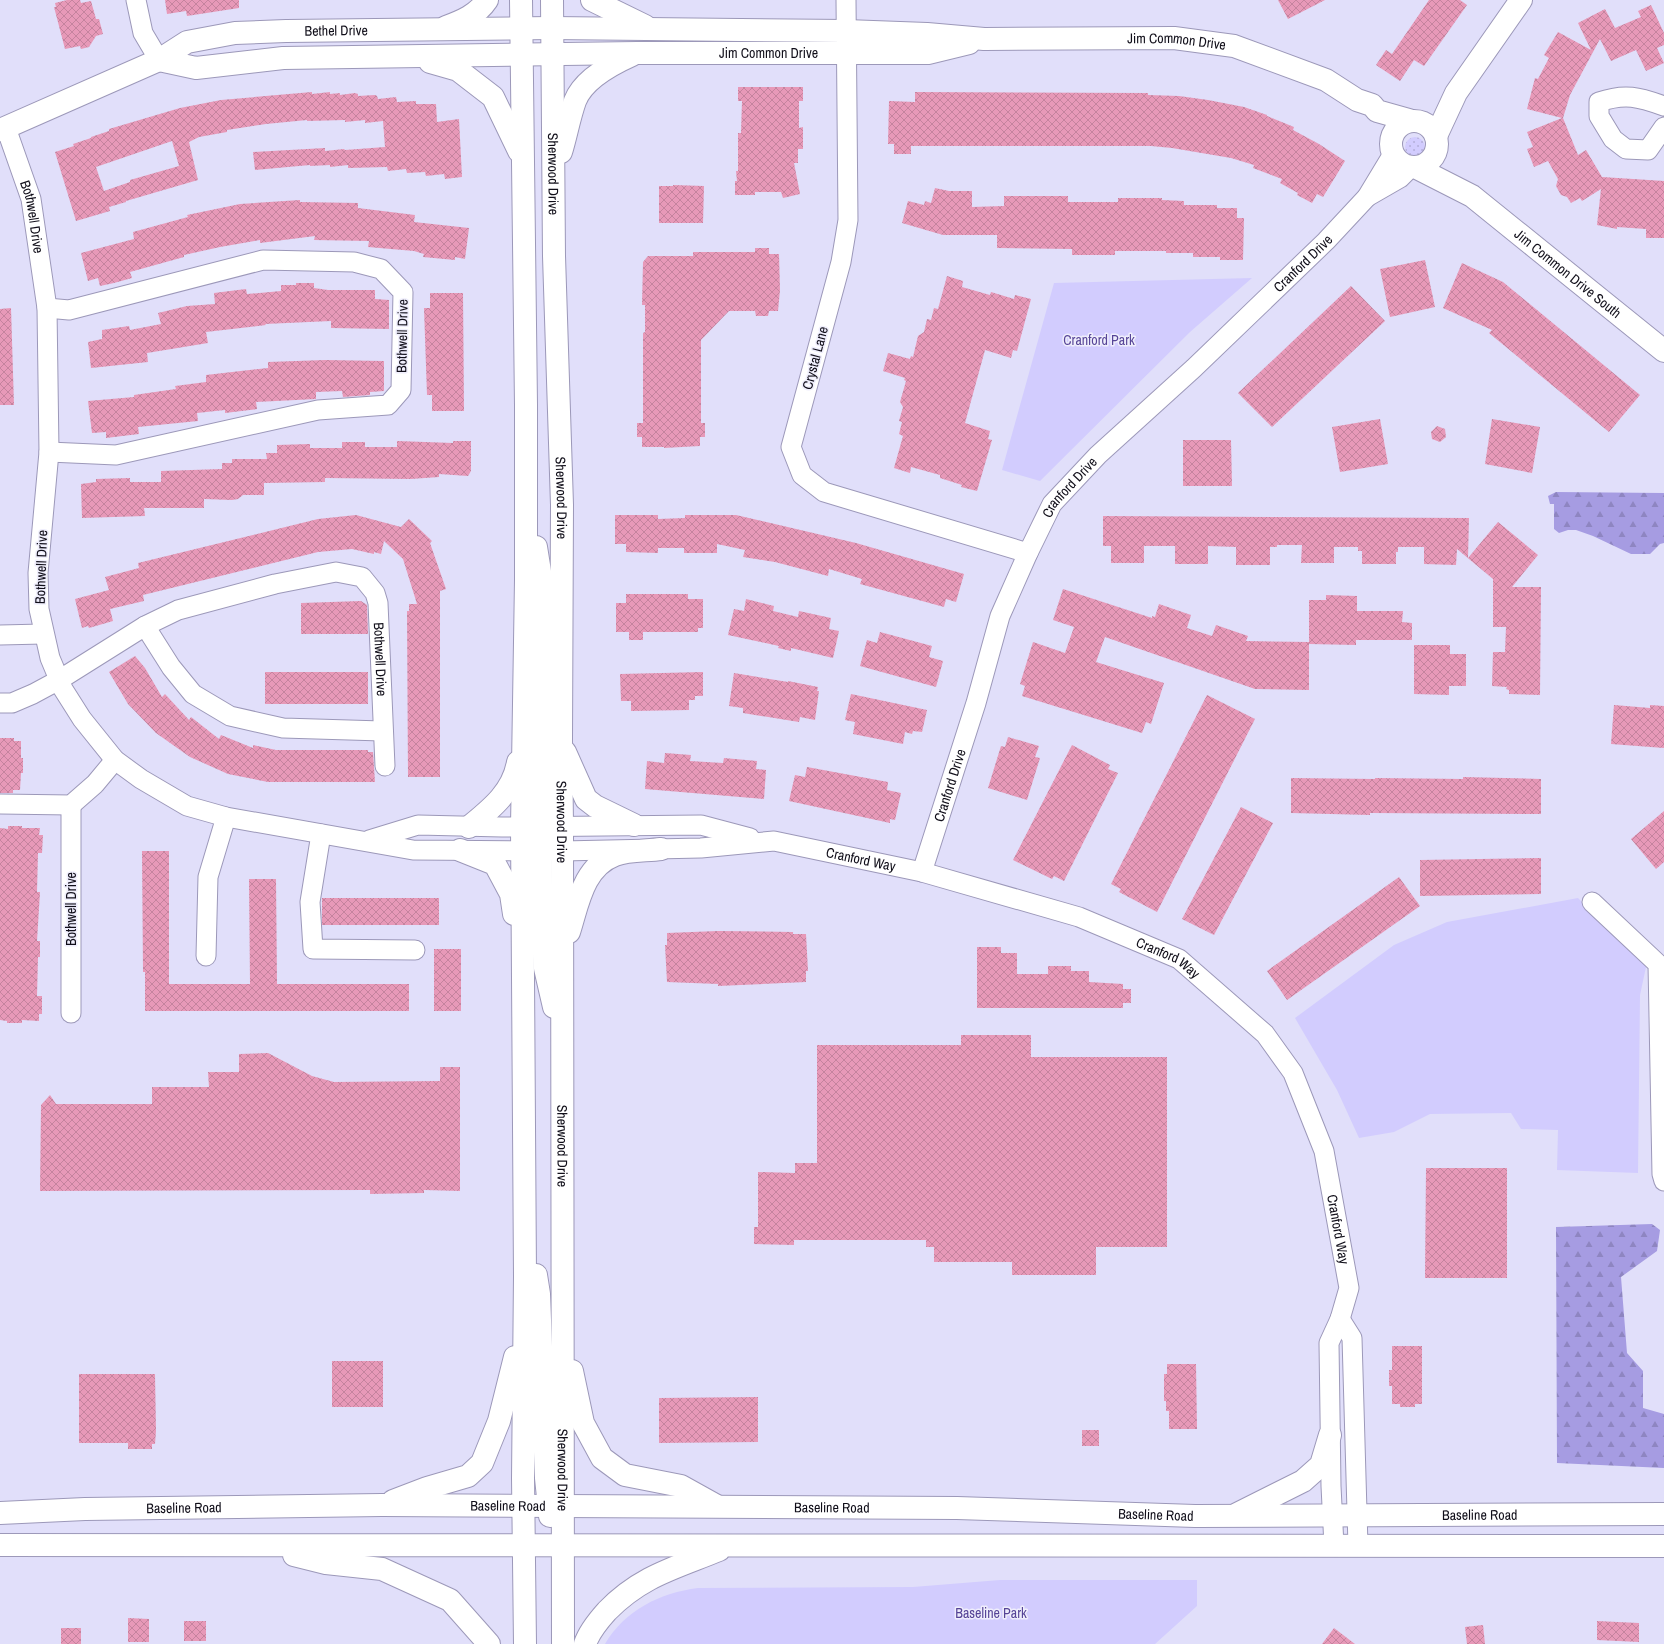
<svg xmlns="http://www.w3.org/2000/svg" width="1664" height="1644" viewBox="0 0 1664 1644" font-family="'Archivo Narrow',sans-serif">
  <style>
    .grass { fill: url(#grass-dots) }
    .forest { fill: url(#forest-firs) }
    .park { fill: #d2ccfe }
    .building { fill: url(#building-cross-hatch); fill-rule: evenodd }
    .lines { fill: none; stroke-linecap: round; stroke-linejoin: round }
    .street-casing { stroke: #9c98b9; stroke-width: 21 }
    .secondary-casing { stroke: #9c98b9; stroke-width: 24 }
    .street { stroke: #fff; stroke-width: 19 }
    .secondary { stroke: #fff; stroke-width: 22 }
    .labels { text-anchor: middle; stroke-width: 3; stroke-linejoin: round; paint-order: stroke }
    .street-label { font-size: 14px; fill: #100e19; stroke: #efeefc }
    .park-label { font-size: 14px; fill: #564497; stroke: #efeefc }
  </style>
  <defs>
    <pattern id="grass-dots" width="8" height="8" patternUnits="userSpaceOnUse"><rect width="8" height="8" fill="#d2ccfe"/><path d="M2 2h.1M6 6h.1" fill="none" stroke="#b3aed9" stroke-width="1.8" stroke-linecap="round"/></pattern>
    <pattern id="forest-firs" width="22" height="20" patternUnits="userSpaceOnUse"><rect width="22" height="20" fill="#a69ce2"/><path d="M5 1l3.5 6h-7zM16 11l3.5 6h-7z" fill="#8e85c1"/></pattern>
    <pattern id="building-cross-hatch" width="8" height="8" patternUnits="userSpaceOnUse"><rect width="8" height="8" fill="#e799b8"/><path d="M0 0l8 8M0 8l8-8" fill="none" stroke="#c5839e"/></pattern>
  </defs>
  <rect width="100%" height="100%" fill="#e1dffa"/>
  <path class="grass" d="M1405 147a10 10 0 1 1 20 0a10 10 0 1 1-20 0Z"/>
  <path class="forest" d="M1556 492 1664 493V543L1660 544 1650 554H1631L1593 536 1576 530H1568L1559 533 1554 529V504H1550L1548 496Z
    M1652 1224 1660 1230 1657 1251 1621 1277 1627 1353 1643 1371V1408L1664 1414V1468L1557 1463 1556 1227Z"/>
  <path class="park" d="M1252 278 1190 332 1040 481 1002 470 1054 283Z
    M1578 898C1600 921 1626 941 1646 967L1640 995 1638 1173 1557 1170 1558 1130 1521 1129 1511 1113 1430 1114 1394 1132 1359 1138 1337 1090 1295 1018 1394 945 1447 922Z
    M1000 1580H1197V1606L1155 1644H605C625 1610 660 1593 698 1588L913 1587Z"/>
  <path class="building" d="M67 0H80L81 3 91 1 96 19H99L103 34 96 36 89 47 81 49 80 46 65 49 54 7H56L55 3Z
    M165 0H239V8L187 16 186 11 167 14Z
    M1278 0H1325L1288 19Z
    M1429 0H1460L1467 5 1424 66 1414 60 1400 81 1376 65 1386 50 1392 54Z
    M1651 5 1664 33V45L1657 48 1664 63 1646 71 1636 50 1611 61 1600 39 1570 95 1563 118 1578 155 1586 150 1602 177 1664 181V238H1646V229L1617 227V229L1597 225 1601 189 1582 201 1580 198 1571 203 1567 197 1561 195 1556 186 1558 179 1548 161 1534 167 1527 149 1533 147 1527 132 1562 118 1527 109 1535 78 1538 79 1549 58 1544 55 1558 32 1591 50 1578 23 1605 9 1615 28 1641 17 1638 11Z
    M738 87H803V101H799V128L803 127V149H798V163H794L800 194 783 198 781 192H755V195H735V181H737L736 171H738V133H741L742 101H738Z
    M312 92V94L330 92V94L340 93V95L355 93 358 94V96L375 95 377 96 378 99 396 97 397 102 416 101V104H436L437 122 459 119 462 177 445 179 444 174 426 176 425 172 407 173 406 169 388 171 387 167 348 168V165L330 167V165L310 166V165L255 170 253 152 325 148V151L344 149 345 150 385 147 383 121 365 123V120L345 122V120L307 121V120L266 124 227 130V132L199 137 189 142 198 180 126 201V202L109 207 110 211 76 221 55 152 74 146 73 144 91 138V137L109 131V129L180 108 221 100ZM172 141 179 166 130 180V182L104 191 96 167Z
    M915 92 1148 93V95L1179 96 1208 100 1244 107 1267 115V116L1294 127 1293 130 1319 144 1345 161 1323 197 1317 194 1312 203 1297 195 1298 193 1280 183 1282 179 1253 168 1254 165 1231 158 1172 148 1151 146H911V154H894V144H888L889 101 915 102Z
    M673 185 704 186 703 223H659V186H673Z
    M935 188 949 191H972V207L1004 206V196H1068V202H1118V198H1162V200L1184 201V205H1217V208H1237V218H1244L1243 260H1220V257H1193V253H1166V251H1115V255H1072V249L997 248V235H943L902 223 908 201 924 205 925 201 931 203Z
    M300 200V202L358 203V208L415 215 414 222 469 228 465 259 455 257V260L423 257 424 254 414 251 368 247 369 241 314 240 315 236 260 243V240L220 247 184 255V257L130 272 132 278 114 283 100 286 98 278 88 281 81 253 134 239 133 232 188 217 187 215 240 204Z
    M755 248H769V254H779L780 290 778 311H769L768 316H756L755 311H729L701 340V423H705V437H700V446L664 448V447H642V437H637V423H643V333L645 332V305H642L643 262 648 256H693V252H755Z
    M1425 260 1435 307 1390 317 1380 269Z
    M1462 263 1503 282 1640 395 1609 432 1489 333 1492 330 1443 308Z
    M947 276 963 281 962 287 990 295 991 292 1014 299 1015 295 1031 299 1017 351 1013 350 1011 358 985 350 965 423 990 431 988 439 992 440 977 491 961 487 962 485 940 478V475L911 467 910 473 894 468 903 436 899 434 902 422 899 421 903 407 900 402 906 381 904 380 905 378 883 371 888 353 910 359 911 356 913 357 918 336 924 332 927 319 931 320 934 308 938 309Z
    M296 283H314V288L328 290H375V299L389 300V329L331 328V321L265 324 266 325 206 332 208 343 147 353 148 362 91 368 88 342 102 339V330L129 326 130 330 161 324 158 313 187 306 215 304 214 293 246 289 247 294 281 291V285H296Z
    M1351 286 1385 321 1272 427 1238 393Z
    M430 293H463L464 411H432V395H427L424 308H430Z
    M11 308 14 405H0V309Z
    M325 360 384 361V391L370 392V395L343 397 342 391 316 392V399L256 402 257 409 225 413V410L197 413 198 421 138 427 139 434 106 438V432L92 433 88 401 134 397V395L176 389 175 386 206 382V375L268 368V362Z
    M1380 419 1388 464 1340 472 1332 427Z
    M1492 419 1540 427 1532 473 1485 464Z
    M1437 426 1445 429 1446 437 1440 442 1432 439 1431 432Z
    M1183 440H1231L1232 486H1183Z
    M397 441 453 443V441H471V471L468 476 439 474V477L411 479 325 478V482L264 483V495H243L238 499 232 500 204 499V508H144L145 516 82 518 81 484 96 482V479L130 478V482H161V471L222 469V463H232V459H267L266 453H277V445L310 444V448H342V442H365V447H397Z
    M356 515 401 527 409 519 432 541 430 543 446 589 440 591V777H408L407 611H409V604H417L403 559 384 541 381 554 374 552V554L352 549 318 552 143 595 144 601 110 609 113 621 89 628 88 626 82 628 75 599 109 590 105 577 139 568 138 563 318 519Z
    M615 515H658V519L685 518V515H736L856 543 964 574 956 602 946 599 944 607 860 584 862 579 829 569 828 576 775 562 743 557 745 550 717 544V553H684V548H658V553L626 552V544H615Z
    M1103 516 1469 518 1468 558 1498 522 1538 555 1512 587H1541L1540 695 1509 694V690L1506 689 1507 687 1492 686 1493 652H1505L1506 627H1493V579L1457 549 1456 565 1424 564V547H1398V552H1396V564H1362V551H1358V547H1334V563H1301L1302 545H1277V547H1270V565H1236V547L1208 546V564H1175V546H1144V563H1111V546H1103Z
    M1063 589 1152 618V616L1155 617 1159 604 1191 615 1187 628 1212 636 1216 625 1248 636 1246 641 1309 642V600H1326V595L1357 596V611H1403L1402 622 1412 623V640H1356V645L1309 644V690L1255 689 1105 637 1096 662 1164 683 1151 724 1146 722 1142 733 1022 696 1025 686 1020 684 1033 642 1065 653 1074 627 1053 620Z
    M626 594H688V599H703V628H698V632H643V640H629V632H616V603H626Z
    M746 599 774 606 773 611 798 617 799 611 831 618 829 629 839 631 833 658 791 648V651L778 648 779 646 728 635 734 609 744 611Z
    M361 601 367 605 368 634H301V603Z
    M880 632 932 646 929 657 943 661 936 687 860 666 867 640 877 643Z
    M1414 645H1450V654H1466V686H1449V695L1414 694Z
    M135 656 145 668 162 697 165 694 189 720 191 717 219 739 221 735 253 748V745L276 750H368V752H373L375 782H268L228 774 190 757 156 733 128 704 109 672Z
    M265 672H368V704H265Z
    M703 672V696H695V700H689V710L631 711V701H621L620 674Z
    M734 673 788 682V681L818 687 817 691H819L815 720 800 717 799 722 743 713V708L729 706Z
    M851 694 927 710 922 732 913 731 912 734 905 732 903 744 853 734 855 722 845 720Z
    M1207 695 1255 719 1157 912 1119 892 1121 889 1111 884Z
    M1614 705 1650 708V705L1664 706V748L1611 744Z
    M1008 737 1039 746 1035 757 1040 758 1027 800 988 788 1001 746 1005 747Z
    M0 738H14V741H21V758H23V773H21L20 790H13V793H0Z
    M1072 745 1110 765 1108 769 1118 773 1064 881 1054 876 1052 879 1013 860Z
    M665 753 691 755 690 761 723 763 724 758 757 761 756 769 766 770 764 799 645 789 647 761 664 763Z
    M807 767 888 782 887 790 901 793 895 820 890 819V823L789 801 795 775 805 777Z
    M1463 777 1541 779V814L1370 813V815L1291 813V778L1375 779V778L1463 779Z
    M1241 807 1273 823 1214 935 1182 919Z
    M1664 811V862L1656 869 1631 839Z
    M8 826H22V828H40L39 835H43L42 853H38L37 892H40L37 941H40V957H38L37 996H42V1014H39V1021L22 1020V1023H7V1021L0 1020V828L8 829Z
    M142 851H169V984H250L249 879H276L277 984H409V1011H145V972H143Z
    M1541 858V894L1420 896V860Z
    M1399 877 1420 906 1287 1000 1267 971Z
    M322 898H439V925H322Z
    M718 931 793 932V934H806L808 971H806V982L718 986V984L667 982 665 945H667V933Z
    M977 947H1001V953H1017V974H1048V966H1071V971H1089V982L1123 984V989H1131V1003H1123V1008H977Z
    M434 949H461V1011H434Z
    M961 1035H1031V1057H1167V1247H1096V1275H1012V1262H934V1247H926V1240H794V1245L754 1244V1227H758V1172L795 1173V1163H817V1045H961Z
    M268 1053 312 1076 334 1082 440 1081V1067H460V1191L424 1190V1193L370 1194V1190L40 1191 41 1105 50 1095 56 1104H152V1087H209L208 1072H239V1054Z
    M1426 1168H1507V1278H1425Z
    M1392 1346H1422V1404H1415V1407H1400V1404H1392V1386H1389V1370H1392Z
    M332 1361H383V1407H332Z
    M1167 1364H1196L1197 1429H1169V1411H1166V1401H1164V1374H1167Z
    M79 1374H155L156 1431 155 1444H152V1449H128V1443H79Z
    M758 1397V1442L659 1443V1398Z
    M1082 1430H1099V1446H1082Z
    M128 1618 149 1619V1642H128Z
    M184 1621H206V1641H184Z
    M1597 1621 1639 1623V1642L1597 1640Z
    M1483 1625 1485 1644H1467L1465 1627Z
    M61 1628H81V1644H61Z
    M1334 1628 1355 1644H1322Z"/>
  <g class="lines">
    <defs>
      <g id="street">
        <path d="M136 0 143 33 159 60"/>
        <path d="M846 0 848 220 841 262 791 447 802 475 824 492 1028 553"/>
        <path d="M1664 106C1639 97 1625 93 1599 102V116L1613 139 1626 149 1648 150 1664 127"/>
        <path id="s1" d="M6 128 31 199 47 308 49 452 38 573 39 609 50 658 63 689 82 719 115 760 141 779 187 806 226 817 413 850 562 851 701 848 774 841 922 872 1079 917 1179 959 1265 1034 1293 1073 1324 1151 1349 1288 1340 1319 1329 1343 1331 1486 1334 1546"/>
        <path d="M1367 197 1400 178 1410 168"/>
        <path d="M47 308 69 310 263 260 354 262 381 269 403 292 401 390 388 405 318 410 116 455 49 452"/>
        <path d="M145 626 171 667 193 694 230 716 283 728 382 731"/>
        <path d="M0 635 43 634"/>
        <path id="s2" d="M0 703H12L33 694 59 680 145 626 178 610 275 584 336 572 362 577 375 593 378 603 385 766"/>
        <path d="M0 804 71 805 95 784 115 760"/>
        <path d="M71 805V1013"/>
        <path d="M321 834 310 902 313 949 415 950"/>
        <path d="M369 840 418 825 502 827 701 825 750 838"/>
        <path id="s3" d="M922 872 976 703 1000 616 1028 553 1052 504 1098 455 1194 368 1326 241 1367 197 1393 154"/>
        <path d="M1592 902 1658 964 1662 1174 1664 1181"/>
        <path d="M206 956 208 877 226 817"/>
        <path d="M1340 1319 1352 1338 1358 1546"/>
      </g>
      <g id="secondary">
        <path d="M521 0 526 405V580L522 827 525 1276 523 1478 525 1644"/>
        <path id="s4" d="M552 0 554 256 562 505 561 741 562 826 563 1644"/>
        <path d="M592 0 645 26"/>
        <path d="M446 27C462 21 477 15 487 0"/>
        <path id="s5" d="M159 60 196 68 283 58 637 53H928L969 43"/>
        <path d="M430 62 458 70 493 97 519 151"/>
        <circle cx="1414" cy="144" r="23"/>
        <path id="s6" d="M0 130 159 60 187 42 235 33 286 31 552 28 846 31 927 34 984 39 1174 38 1234 46 1326 80 1357 100 1372 105 1377 111 1409 120"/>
        <path d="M1436 136 1456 93 1521 0"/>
        <path d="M561 152C566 136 569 118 575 101 583 80 612 64 632 55"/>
        <path id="s7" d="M1417 168 1472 196 1664 351"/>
        <path d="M536 547 542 584V826L548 840 562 851"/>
        <path d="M565 752 586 799 595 806 634 825"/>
        <path d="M469 827C491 809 513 792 518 762"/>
        <path d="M527 830 535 836 540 850 542 929 545 968 554 1007"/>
        <path d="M460 850 495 864 511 894 514 914"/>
        <path d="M569 932C578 904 583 867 615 855 628 850 647 851 661 849"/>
        <path d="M536 1275 539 1294 546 1478 550 1516"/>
        <path d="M572 1371 583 1423 602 1458 625 1475 681 1486 717 1506"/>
        <path d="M393 1501 427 1488 468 1476 482 1463 499 1421 515 1357"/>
        <path id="s8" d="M0 1513 85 1509 382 1505 957 1508 1195 1516 1664 1514"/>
        <path d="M1237 1514 1303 1481 1321 1465 1330 1435"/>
        <path d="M0 1545 1664 1546"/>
        <path d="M294 1555 326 1563 382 1569 450 1600 489 1644"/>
        <path d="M585 1644C589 1632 598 1621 607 1611 641 1576 675 1568 719 1550"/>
      </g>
    </defs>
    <use href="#street" class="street-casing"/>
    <use href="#secondary" class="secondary-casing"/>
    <use href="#street" class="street"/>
    <use href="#secondary" class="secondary"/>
  </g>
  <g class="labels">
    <g class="street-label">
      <text dy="5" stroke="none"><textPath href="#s6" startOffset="357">Bethel Drive</textPath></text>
      <text dy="5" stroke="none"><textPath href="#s6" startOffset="1198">Jim Common Drive</textPath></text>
      <text dy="5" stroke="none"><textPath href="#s5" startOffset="611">Jim Common Drive</textPath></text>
      <text dy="5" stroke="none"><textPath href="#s4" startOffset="174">Sherwood Drive</textPath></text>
      <text dy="5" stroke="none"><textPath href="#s1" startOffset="93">Bothwell Drive</textPath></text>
      <text dy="5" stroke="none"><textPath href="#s3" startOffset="739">Cranford Drive</textPath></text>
      <text dy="5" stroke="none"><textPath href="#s7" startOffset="185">Jim Common Drive South</textPath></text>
      <text transform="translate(402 336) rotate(-89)" y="5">Bothwell Drive</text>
      <text transform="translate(815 358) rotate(-75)" y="5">Crystal Lane</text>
      <text dy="5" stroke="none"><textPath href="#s3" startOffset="415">Cranford Drive</textPath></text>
      <text dy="5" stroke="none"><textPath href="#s4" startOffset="498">Sherwood Drive</textPath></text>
      <text transform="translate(41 567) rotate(-88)" y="5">Bothwell Drive</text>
      <text dy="5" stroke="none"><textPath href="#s2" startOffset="479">Bothwell Drive</textPath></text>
      <text dy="5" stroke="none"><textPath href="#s3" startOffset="91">Cranford Drive</textPath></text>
      <text dy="5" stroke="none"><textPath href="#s4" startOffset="822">Sherwood Drive</textPath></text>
      <text dy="5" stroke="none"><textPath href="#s1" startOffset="1425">Cranford Way</textPath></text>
      <text transform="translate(71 909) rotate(-90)" y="5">Bothwell Drive</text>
      <text dy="5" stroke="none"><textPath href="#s1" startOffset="1749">Cranford Way</textPath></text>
      <text dy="5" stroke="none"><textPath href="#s4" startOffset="1146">Sherwood Drive</textPath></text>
      <text dy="5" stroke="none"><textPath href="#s1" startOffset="2085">Cranford Way</textPath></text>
      <text dy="5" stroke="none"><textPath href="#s4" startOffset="1470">Sherwood Drive</textPath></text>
      <text dy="5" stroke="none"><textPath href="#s8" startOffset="508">Baseline Road</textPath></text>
      <text dy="5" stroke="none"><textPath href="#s8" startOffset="832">Baseline Road</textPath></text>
      <text dy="5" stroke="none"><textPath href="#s8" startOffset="184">Baseline Road</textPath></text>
      <text dy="5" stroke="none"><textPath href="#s8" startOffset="1156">Baseline Road</textPath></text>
      <text dy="5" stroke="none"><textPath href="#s8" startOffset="1480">Baseline Road</textPath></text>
    </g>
    <g class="park-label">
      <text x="1099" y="345">Cranford Park</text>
      <text x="991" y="1618">Baseline Park</text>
    </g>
  </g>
</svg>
